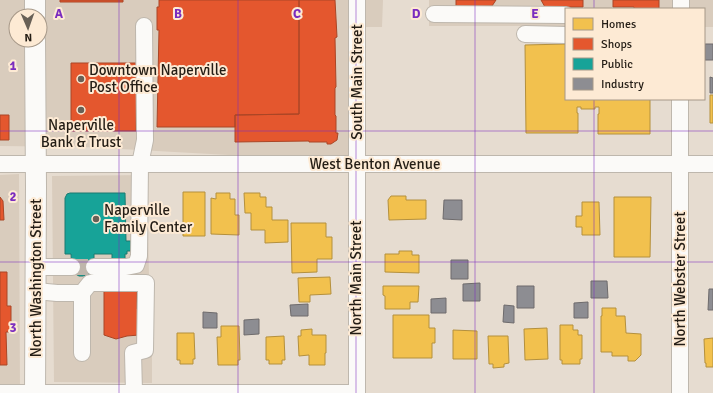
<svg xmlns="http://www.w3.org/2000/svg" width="713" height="393" viewBox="0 0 713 393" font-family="Signika,sans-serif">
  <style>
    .commercial { fill: #d9ccbd; fill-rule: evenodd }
    .homes { fill: #f2c14e; stroke: #b4903d }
    .shops { fill: #e4572e; stroke: #aa4626 }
    .public { fill: #17a398; stroke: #1b7b71 }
    .industry { fill: #8d8d92; stroke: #6e6b6c }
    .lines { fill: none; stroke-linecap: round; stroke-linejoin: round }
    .minor-tunnel { stroke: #bfb6ab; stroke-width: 16; stroke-dasharray: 16 8; stroke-linecap: butt }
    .minor-casing { stroke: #beb7ad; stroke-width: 18 }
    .major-casing { stroke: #beb7ad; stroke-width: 22 }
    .minor { stroke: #fbfaf8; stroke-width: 16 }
    .major { stroke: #fbfaf8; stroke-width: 20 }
    .grid { fill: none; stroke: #7b2cbf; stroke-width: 1; stroke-opacity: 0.55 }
    .poi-dot { fill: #686056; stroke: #fdead4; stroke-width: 1.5 }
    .labels { text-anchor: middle; stroke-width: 4; stroke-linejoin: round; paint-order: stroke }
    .poi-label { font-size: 15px; fill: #241d15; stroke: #fdead4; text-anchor: start }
    .street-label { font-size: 15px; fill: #241d15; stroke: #fdead4 }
    .grid-label { font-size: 13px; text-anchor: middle; font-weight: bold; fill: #7b2cbf; stroke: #fdead4; stroke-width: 4; stroke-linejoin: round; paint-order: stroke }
  </style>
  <rect width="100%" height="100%" fill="#e6dcd0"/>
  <path class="commercial" d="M0 0H383L382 27H357L356 162 84 147 0 146ZM16 16H40V40H16Z
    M429 0H713V27H704V9H566V26H429Z
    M19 174 20 393H0V175Z
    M147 175 149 277 152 279V383L54 382 52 176Z"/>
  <path class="homes" d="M566 44V99H650V134H598V114H599V107H595V109H581V107H577V113H578V133H526L525 45Z
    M710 95H713V123H710Z
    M183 192H205V236H183Z
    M216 193H230V199H235V215H239V235L211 234V198L216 199Z
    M244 193H260V197H266V207H272V220H288V242L265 243V230H251V213H245Z
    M391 196H406V200H426V219L389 220 388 200Z
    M614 197H651L650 257H614Z
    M582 202H599L600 235H582V227H576V216H582Z
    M291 223H326V237H332V259H317V272L292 273Z
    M399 251H412V255H419V273L385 272V254H399Z
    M330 277 331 294 310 295V302H299L298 278Z
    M383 286H419L418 302H410V309H385V296L383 295Z
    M602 308H616V316H625L626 333 641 334V355L635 361H628V356H612V352H601V316H602Z
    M393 315H429V328H435V343H432V358H393Z
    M560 325H573V330H578V335H582V359H580V364H562V360H560Z
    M221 326H239L240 360H238V365H218L217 337H221Z
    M547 328 548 359 525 360 524 329Z
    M312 329V335H326V353H325V365H309V355L299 356 298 336H301V330Z
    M453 330 477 331V359H453Z
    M177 333H194L195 359H193V364H180V360H177Z
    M284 336 285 360H282V364H269V360H266V337Z
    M488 336H508L509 363 504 364V367L493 368V364H489Z
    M713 338V367H706V363H705L704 339Z"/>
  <path class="shops" d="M60 0H123V2H60Z
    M159 0H299V114L235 115V127H157L159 30H157V7H159Z
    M299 0H335L337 37 335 38 336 87 335 88V115L336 116V133H338L337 140 331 144H327V142H309V141L235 142V115L299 114Z
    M456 0H496L492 6 456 7Z
    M541 0H583V7H545Z
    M613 0H659V9H634V7H613Z
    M71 63H137L136 131H71Z
    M0 115H9V140H0Z
    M0 197 3 201 4 220H0Z
    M0 272H7V306H11V332H6L7 365H0Z
    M104 289H128V291H137V309L143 308 139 335 127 336 116 339 104 335Z"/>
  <path class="public" d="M70 193H125L126 241H131V251H127V254H125V260H112V254H94V272L83 276H79L72 272 71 254H65V198L67 194Z"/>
  <path class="industry" d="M705 44H713V60H705Z
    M710 77 713 78V93H710Z
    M444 200H462V220L443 219Z
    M451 260H468V279H451Z
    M591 281H607L608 298H591Z
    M480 283V301H463V284Z
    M517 286H534V308H517Z
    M709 289H713V310H708Z
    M446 298V313H431V299Z
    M588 302V318H574V303Z
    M308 304V316H291L290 305Z
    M504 305 514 306V323L503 322Z
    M203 312 217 313V328H203Z
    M259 319V334L244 335V320Z"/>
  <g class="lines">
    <path class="minor-tunnel" d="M72 267H94"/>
    <defs>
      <path id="minor" d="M357 0V393
        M681 9V0
        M434 14 566 15
        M525 34 566 35
        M0 164H713
        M36 267H72
        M94 267H126L136 265 139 256 140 164 145 140 144 26
        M36 291 57 293H82
        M82 353V293L90 283H146L145 350 133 353 134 392
        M0 393H351
        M680 393V99"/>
      <path id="major" d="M35 0V16
        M35 40 36 187 35 393"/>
    </defs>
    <use href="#minor" class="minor-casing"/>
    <use href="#major" class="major-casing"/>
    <use href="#minor" class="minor"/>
    <use href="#major" class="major"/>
  </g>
  <path class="grid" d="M119 0V393M238 0V393M356 0V393M475 0V393M594 0V9M594 99V393M0 131H713M0 262H713"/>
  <g class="poi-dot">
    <circle cx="81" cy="79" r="4"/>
    <circle cx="81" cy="110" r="4"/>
    <circle cx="96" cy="219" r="4"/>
  </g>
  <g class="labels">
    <g class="poi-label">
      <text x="89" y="75">Downtown Naperville<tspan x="89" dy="17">Post Office</tspan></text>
      <text x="81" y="130" text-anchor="middle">Naperville<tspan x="81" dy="17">Bank &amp; Trust</tspan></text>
      <text x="104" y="215">Naperville<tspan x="104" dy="17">Family Center</tspan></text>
    </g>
    <g class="street-label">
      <text transform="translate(357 82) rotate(-90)" y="5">South Main Street</text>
      <text x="375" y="169">West Benton Avenue</text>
      <text transform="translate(36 278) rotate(-90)" y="5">North Washington Street</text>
      <text transform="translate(356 278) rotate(-90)" y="5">North Main Street</text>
      <text transform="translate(680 279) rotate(-90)" y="5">North Webster Street</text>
    </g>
  </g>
  <g class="grid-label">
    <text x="59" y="18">A</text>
    <text x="178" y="18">B</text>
    <text x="297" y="18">C</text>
    <text x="416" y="18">D</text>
    <text x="535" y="18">E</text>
    <text x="13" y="70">1</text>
    <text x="13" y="201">2</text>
    <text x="13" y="332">3</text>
  </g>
  <rect x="565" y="8" width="140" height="92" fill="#fdead4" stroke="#a69888"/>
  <rect x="573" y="18" width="20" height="12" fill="#f2c14e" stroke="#a69888"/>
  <text x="601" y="28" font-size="12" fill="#241d15">Homes</text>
  <rect x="573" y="38" width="20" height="12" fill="#e4572e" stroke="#a69888"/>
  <text x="601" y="48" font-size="12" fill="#241d15">Shops</text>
  <rect x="573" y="58" width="20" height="12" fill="#17a398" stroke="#a69888"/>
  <text x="601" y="68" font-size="12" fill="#241d15">Public</text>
  <rect x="573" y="78" width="20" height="12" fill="#8d8d92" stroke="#a69888"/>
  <text x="601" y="88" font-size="12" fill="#241d15">Industry</text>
  <g transform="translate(28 28) rotate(178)"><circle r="19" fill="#fdead4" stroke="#a69888"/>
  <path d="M0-3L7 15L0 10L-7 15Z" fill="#686056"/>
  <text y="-6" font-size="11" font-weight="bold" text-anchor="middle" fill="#241d15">N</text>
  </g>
</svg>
